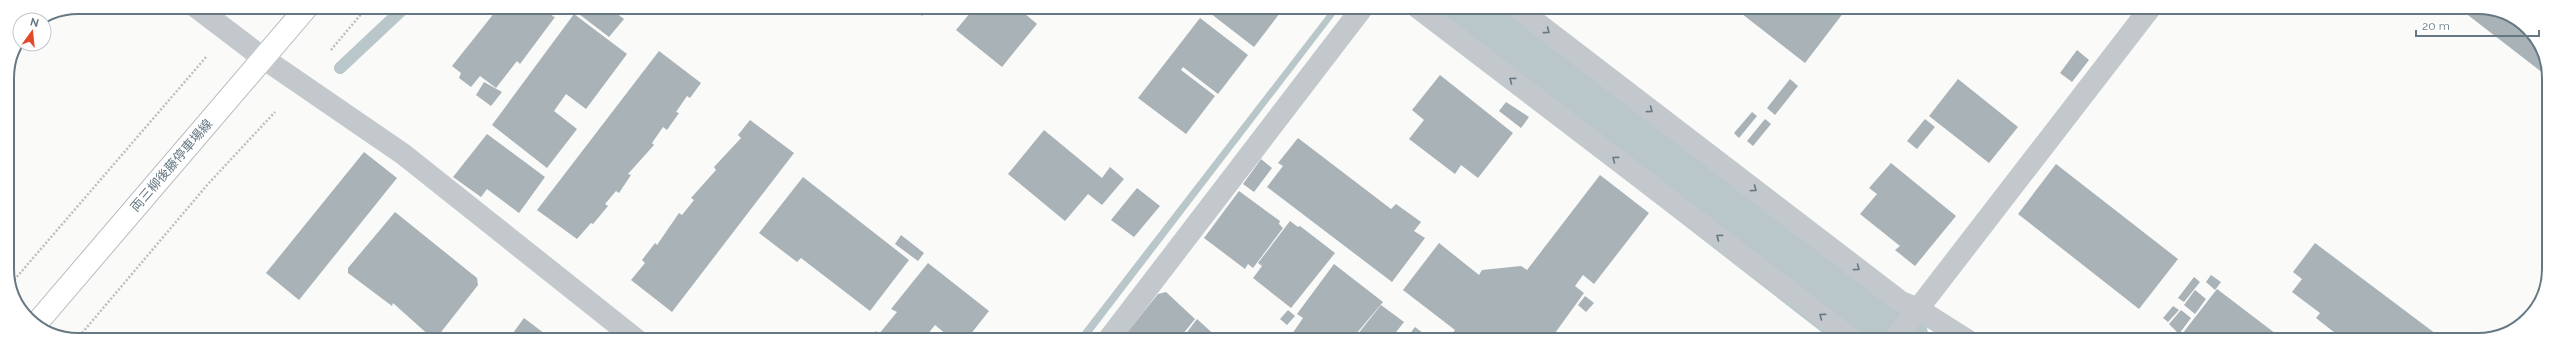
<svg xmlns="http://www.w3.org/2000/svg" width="2556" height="347" viewBox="0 0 2556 347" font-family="Raleway,'Noto Sans JP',sans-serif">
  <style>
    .water { fill: #b9c7ca }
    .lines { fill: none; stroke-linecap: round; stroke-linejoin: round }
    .stream { stroke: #b9c7ca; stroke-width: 12 }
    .river { stroke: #b9c7ca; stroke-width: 74 }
    .building { fill: #a8b2b7 }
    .major-casing { stroke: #b5bbbe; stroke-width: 24 }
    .path { stroke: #bbbfc2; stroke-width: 2.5; stroke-dasharray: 2 2; stroke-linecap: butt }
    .minor { stroke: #c3c8cc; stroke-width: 22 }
    .major { stroke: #fff; stroke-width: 22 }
    .oneway { stroke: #657883 }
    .labels { text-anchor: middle; stroke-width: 4; stroke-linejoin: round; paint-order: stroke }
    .street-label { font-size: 13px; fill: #657883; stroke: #fff }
    .rim { fill: none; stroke: #657883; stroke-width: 2 }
  </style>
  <rect width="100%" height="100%" fill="#fafaf8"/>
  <path class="water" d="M1333 7H1341L1086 340H1076Z"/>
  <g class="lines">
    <path class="stream" d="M340 68 405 7"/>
    <path class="river" d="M1464 7 1892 340"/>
  </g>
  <path class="building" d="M499 7H558L552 16 555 17 520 64 517 61 496 88 480 76 471 87 459 78 461 73 452 66Z
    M578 7H608L624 19 609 37 575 11Z
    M912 7H928L922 16Z
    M975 7H1017L1037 24 1002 67 956 30Z
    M1208 7H1282L1283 9 1254 47 1206 10Z
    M1733 7H1839L1844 12 1805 63Z
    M2467 8H2487L2525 25 2548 64V77L2464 12Z
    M574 14 627 54 586 109 566 94 554 111 577 129 547 168 492 125Z
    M1200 18 1248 55 1218 94 1183 67 1181 70 1215 96 1186 134 1138 98Z
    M2077 50 2089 60 2072 82 2060 73Z
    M659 51 701 83 690 98 687 96 676 112 679 113 667 130 663 127 652 143 654 145 628 174 631 175 619 193 616 191 605 204 608 206 593 224 591 223 577 239 537 210Z
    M1440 75 1513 133 1478 178 1461 165 1455 174 1409 139 1424 120 1412 110Z
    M1790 79 1798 86 1775 115 1767 108Z
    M1958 79 2018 127 1989 163 1929 116Z
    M484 82 502 92 491 106 476 95Z
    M1506 102 1529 117 1521 128 1499 111Z
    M1752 112 1757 116 1739 138 1734 133Z
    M1765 119 1771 124 1753 146 1747 141Z
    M1925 119 1935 127 1917 149 1907 141Z
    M750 120 794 153 672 312 631 280 645 263 642 260 655 243 657 245 679 213 682 215 694 200 691 198 716 170 714 167 741 138 738 135Z
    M1044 130 1102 178 1110 167 1124 179 1102 205 1088 194 1065 221 1008 174Z
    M487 134 545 177 519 213 487 189 481 197 453 177Z
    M1298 138 1391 209 1396 204 1421 222 1414 231 1425 238 1392 282 1267 187 1283 166 1278 163Z
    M364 152 397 178 299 300 266 273Z
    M1261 159 1272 168 1254 192 1243 184Z
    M1891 163 1956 216 1915 266 1895 250 1900 246 1860 214 1877 194 1869 188Z
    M2056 164 2178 259 2139 309 2018 214Z
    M1600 175 1649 213 1594 284 1583 275 1575 286 1584 293 1550 340H1454L1450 337 1455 330 1403 290 1439 243 1479 275 1482 270 1521 266 1527 270Z
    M803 177 909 260 870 311 801 258 797 262 759 233Z
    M1137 188 1160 206 1134 237 1111 220Z
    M1239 191 1280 221 1279 224 1283 228 1253 268 1248 264 1245 269 1204 238Z
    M395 212 477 278 478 285 438 336 432 338 393 303 392 306 348 273V268Z
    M1290 221 1298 227 1300 226 1335 253 1291 308 1253 278 1262 266 1258 263Z
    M901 235 924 253 918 261 895 244Z
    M2315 243 2444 340H2344L2316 318 2320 313 2292 292 2302 279 2293 272Z
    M928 263 989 311 966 340H953L935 325 923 340 917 335 913 340H869L876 331 879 334 897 312 891 309Z
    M1334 264 1383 302 1351 340H1300L1292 334 1303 318 1297 314Z
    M2211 275 2221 282 2215 290 2206 282Z
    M2194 277 2200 282 2184 302 2178 298Z
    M2217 289 2284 340H2181L2179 338Z
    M2195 290 2206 299 2195 314 2184 305Z
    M1166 292 1195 319 1179 339 1121 340 1158 294Z
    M1585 296 1594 303 1586 312 1578 305Z
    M1381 305 1404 322 1390 340H1353Z
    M2173 306 2179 310 2168 322 2163 318Z
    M1288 310 1295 316 1287 325 1280 319Z
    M2181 310 2191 318 2179 334 2169 324Z
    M524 318 553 340H508Z
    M1197 319 1219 339 1222 337 1225 340H1181Z
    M1415 327 1432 340H1405Z
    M581 332 591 340H576Z
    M1587 334 1594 340H1582Z"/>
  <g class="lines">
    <defs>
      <path id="major" d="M36 324 307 7"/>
    </defs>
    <use href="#major" class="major-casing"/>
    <path class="path" d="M331 50 367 7
      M9 286 207 56
      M77 339 208 184 275 112"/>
    <path class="minor" d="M196 7 263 58 403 154 637 340
      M1417 7 1853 340
      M1516 7 1901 302 1918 309 1967 340
      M1108 340 1363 7
      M1894 340 2151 7"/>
    <use href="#major" class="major"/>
  </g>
  <defs><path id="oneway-chevron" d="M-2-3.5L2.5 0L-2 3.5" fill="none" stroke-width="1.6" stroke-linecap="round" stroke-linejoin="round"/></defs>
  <g class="oneway">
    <use href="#oneway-chevron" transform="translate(1547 31) rotate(37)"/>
    <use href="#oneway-chevron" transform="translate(1512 80) rotate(-143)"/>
    <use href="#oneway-chevron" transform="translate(1650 110) rotate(37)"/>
    <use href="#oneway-chevron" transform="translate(1615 159) rotate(-143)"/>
    <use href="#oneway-chevron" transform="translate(1754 189) rotate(37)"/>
    <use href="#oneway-chevron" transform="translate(1719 237) rotate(-143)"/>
    <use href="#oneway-chevron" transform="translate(1857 268) rotate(37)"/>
    <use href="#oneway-chevron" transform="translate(1822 316) rotate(-143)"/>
  </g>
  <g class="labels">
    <g class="street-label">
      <text transform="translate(171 165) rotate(-49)" y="5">両三柳後藤停車場線</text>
    </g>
  </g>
  <path d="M0 0H2556V347H0ZM78 14H2478A64 64 0 0 1 2542 78V269A64 64 0 0 1 2478 333H78A64 64 0 0 1 14 269V78A64 64 0 0 1 78 14Z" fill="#fff" fill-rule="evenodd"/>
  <path class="rim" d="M78 14H2478A64 64 0 0 1 2542 78V269A64 64 0 0 1 2478 333H78A64 64 0 0 1 14 269V78A64 64 0 0 1 78 14Z"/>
  <g transform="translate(32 32) rotate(15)"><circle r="19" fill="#ffffff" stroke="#c1c9cd"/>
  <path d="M0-3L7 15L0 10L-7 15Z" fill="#e5492c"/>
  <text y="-6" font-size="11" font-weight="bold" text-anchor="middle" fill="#657883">N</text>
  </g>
  <path d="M2416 30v6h123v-6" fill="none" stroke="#657883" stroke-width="2"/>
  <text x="2422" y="30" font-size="12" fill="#657883" stroke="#ffffff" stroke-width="3" paint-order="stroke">20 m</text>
</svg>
